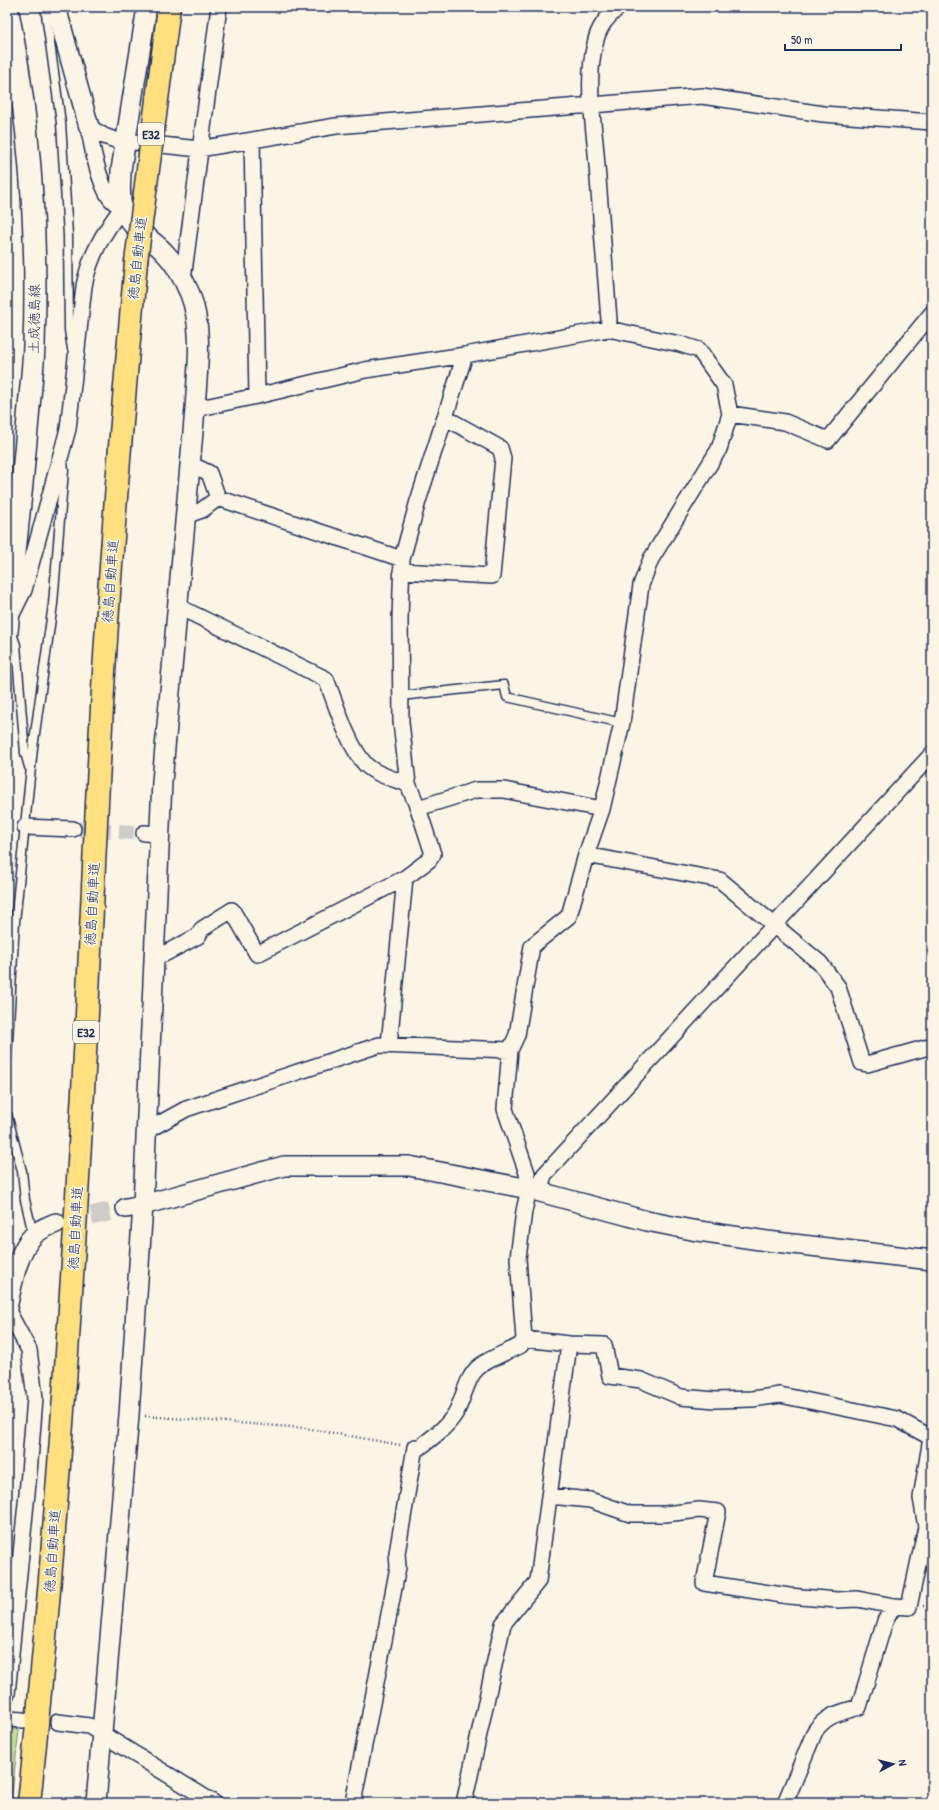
<svg xmlns="http://www.w3.org/2000/svg" width="939" height="1810" viewBox="0 0 939 1810" font-family="'Patrick Hand','Klee One',sans-serif">
  <style>
    .green { fill: #c7dd92; stroke: #718678 }
    .lines { fill: none; stroke-linecap: round; stroke-linejoin: round }
    .minor-tunnel { stroke: #cfcdca; stroke-width: 15; stroke-dasharray: 15 8; stroke-linecap: butt }
    .tertiary-tunnel { stroke: #cfcdca; stroke-width: 19; stroke-dasharray: 19 10; stroke-linecap: butt }
    .service-casing { stroke: #1b2f5e; stroke-width: 11 }
    .minor-casing { stroke: #1b2f5e; stroke-width: 18 }
    .tertiary-casing { stroke: #1b2f5e; stroke-width: 22 }
    .secondary-casing { stroke: #1b2f5e; stroke-width: 24 }
    .motorway-casing { stroke: #1b2f5e; stroke-width: 25 }
    .path { stroke: #1b2f5e; stroke-width: 2.5; stroke-dasharray: 1 3; stroke-linecap: butt }
    .service { stroke: #fcf5e5; stroke-width: 8 }
    .minor { stroke: #fcf5e5; stroke-width: 15 }
    .tertiary { stroke: #fcf5e5; stroke-width: 19 }
    .secondary { stroke: #fcf5e5; stroke-width: 21 }
    .motorway { stroke: #ffdf80; stroke-width: 22 }
    .motorway-bridge-casing { stroke: #1b2f5e; stroke-width: 25; stroke-linecap: butt }
    .motorway-bridge { stroke: #ffdf80; stroke-width: 22 }
    .labels { text-anchor: middle; stroke-width: 3.5; stroke-linejoin: round; paint-order: stroke }
    .shield { fill: #fcf5e5; stroke: #5e6a86; stroke-width: 1 }
    .shield-label { font-size: 13px; font-weight: bold; fill: #1b2f5e }
    .street-label { font-size: 14px; fill: #1b2f5e; stroke: #fcf5e5 }
  </style>
  <rect width="100%" height="100%" fill="#fcf5e5"/>
  <filter id="ink" filterUnits="userSpaceOnUse"><feTurbulence type="fractalNoise" baseFrequency=".025" numOctaves="2"/><feDisplacementMap in="SourceGraphic" scale="8" xChannelSelector="R" yChannelSelector="G"/><feConvolveMatrix kernelMatrix="1 2 1 2 8 2 1 2 1" color-interpolation-filters="sRGB"/></filter>
  <g filter="url(#ink)">
    <path class="green" d="M11 1729H19L11 1803H7V1769Z"/>
    <g class="lines">
      <path class="minor-tunnel" d="M73 829 144 833"/>
      <path class="tertiary-tunnel" d="M63 1222 126 1208"/>
      <defs>
        <path id="service" d="M45 7 61 123 68 235 69 330 72 349
          M11 630 16 645 25 753 29 767
          M400 696 504 685 507 697 622 723
          M7 1058 15 922 33 748 53 604 64 470 63 462
          M7 1114 22 1171 25 1200 33 1234"/>
        <path id="minor" d="M89 127 104 136 115 140 199 149 336 126 702 96 823 114 932 122
          M252 140 257 396
          M183 279 219 7
          M608 329 609 320C605 264 600 209 596 153 593 118 586 79 595 44 598 28 606 18 619 7
          M195 409 257 396 365 370 465 355 608 329 680 344 699 350 724 385 730 414 719 449 651 559 641 585 622 723 602 809 586 855 569 916 532 946 517 1035 510 1050 505 1109 527 1173 529 1189 524 1211 518 1258 524 1339 521 1345C508 1352 492 1357 480 1366 466 1376 464 1400 455 1414 446 1428 432 1438 419 1448L415 1447 397 1553 398 1567 353 1803
          M730 414 785 422 828 440 932 313
          M190 464 209 473 218 498 402 559
          M185 516 202 510 218 498
          M401 571 492 576 503 458 500 448 446 418
          M177 606 326 679C336 704 348 746 366 765 376 775 395 779 408 784
          M12 614 24 590 68 429 84 286C90 255 104 232 122 208 118 205 113 202 110 198 99 183 91 145 89 127
          M418 808 476 790H504L602 809
          M25 827 73 829
          M144 833 160 834
          M586 855 720 880 820 963 838 987 862 1063 867 1064 932 1046
          M155 955 164 954 198 936 202 929 232 910 257 954 405 878 429 860 433 854 418 808 408 784 401 722 400 619 402 559 418 501 465 355
          M389 1045 405 878
          M146 1131 186 1109 379 1045 510 1050
          M539 1192 544 1175 932 754
          M7 1309 29 1350 35 1398 29 1473 7 1694
          M524 1339 569 1344 604 1345 610 1376 641 1380 681 1397 715 1400 752 1399 780 1395 897 1419 932 1438
          M550 1496 590 1500 630 1514H665L699 1510 718 1512 704 1583 789 1596 837 1600 857 1599 894 1606 909 1607 926 1527 921 1498 931 1438
          M7 1719 23 1720
          M58 1722 89 1726 214 1803
          M464 1803 503 1624 538 1581 569 1344
          M785 1803 815 1731C827 1714 840 1713 859 1707L885 1621 894 1606"/>
        <path id="tertiary" d="M56 7 89 127
          M126 1208 143 1205 284 1166H409L529 1189 647 1221 692 1230 767 1241 932 1260
          M7 1308C12 1286 17 1251 34 1235 40 1229 48 1226 56 1223
          M96 1803 129 1415 143 1205 162 782 195 409C197 371 204 330 190 294 184 280 176 264 165 253 152 238 127 227 122 206 119 195 121 182 121 170L147 7"/>
        <path id="secondary" d="M7 632C14 560 22 489 28 418 30 394 33 370 34 346 38 232 30 119 7 7"/>
        <path id="motorway" d="M29 1803C54 1566 70 1328 83 1091 91 946 96 801 105 656 113 524 124 393 136 262"/>
      </defs>
      <use href="#service" class="service-casing"/>
      <use href="#minor" class="minor-casing"/>
      <use href="#tertiary" class="tertiary-casing"/>
      <use href="#secondary" class="secondary-casing"/>
      <use href="#motorway" class="motorway-casing"/>
      <path class="path" d="M145 1416 305 1428 400 1445
        M923 1606 932 1605"/>
      <use href="#service" class="service"/>
      <use href="#minor" class="minor"/>
      <use href="#tertiary" class="tertiary"/>
      <use href="#secondary" class="secondary"/>
      <use href="#motorway" class="motorway"/>
      <defs>
        <path id="motorway-bridge" d="M136 262 169 7"/>
      </defs>
      <use href="#motorway-bridge" class="motorway-bridge-casing"/>
      <use href="#motorway-bridge" class="motorway-bridge"/>
    </g>
  </g>
  <g class="labels">
    <g class="shield">
      <rect x="138" y="123" width="26" height="22" rx="3"/>
      <rect x="73" y="1021" width="26" height="22" rx="3"/>
    </g>
    <g class="shield-label">
      <text x="151" y="139">E32</text>
      <text x="86" y="1037">E32</text>
    </g>
    <g class="street-label">
      <text transform="translate(137 258) rotate(-84)" y="5">徳島自動車道</text>
      <text transform="translate(34 319) rotate(-89)" y="5">土成徳島線</text>
      <text transform="translate(110 581) rotate(-86)" y="5">徳島自動車道</text>
      <text transform="translate(92 904) rotate(-87)" y="5">徳島自動車道</text>
      <text transform="translate(75 1228) rotate(-87)" y="5">徳島自動車道</text>
      <text transform="translate(52 1551) rotate(-86)" y="5">徳島自動車道</text>
    </g>
  </g>
  <rect width="939" height="1810" fill="none" stroke="#fcf5e5" stroke-width="24"/>
  <rect x="12" y="12" width="915" height="1786" fill="none" stroke="#1b2f5e" stroke-width="1.5" filter="url(#ink)"/>
  <g transform="translate(893 1764) rotate(83)" stroke="#fcf5e5" stroke-width="3" paint-order="stroke">
  <path d="M0-3L7 15L0 10L-7 15Z" fill="#1b2f5e"/>
  <text y="-6" font-size="11" font-weight="bold" text-anchor="middle" fill="#1b2f5e">N</text>
  </g>
  <path d="M785 44v6h116v-6" fill="none" stroke="#1b2f5e" stroke-width="2"/>
  <text x="791" y="44" font-size="12" fill="#1b2f5e" stroke="#fcf5e5" stroke-width="3" paint-order="stroke">50 m</text>
</svg>
